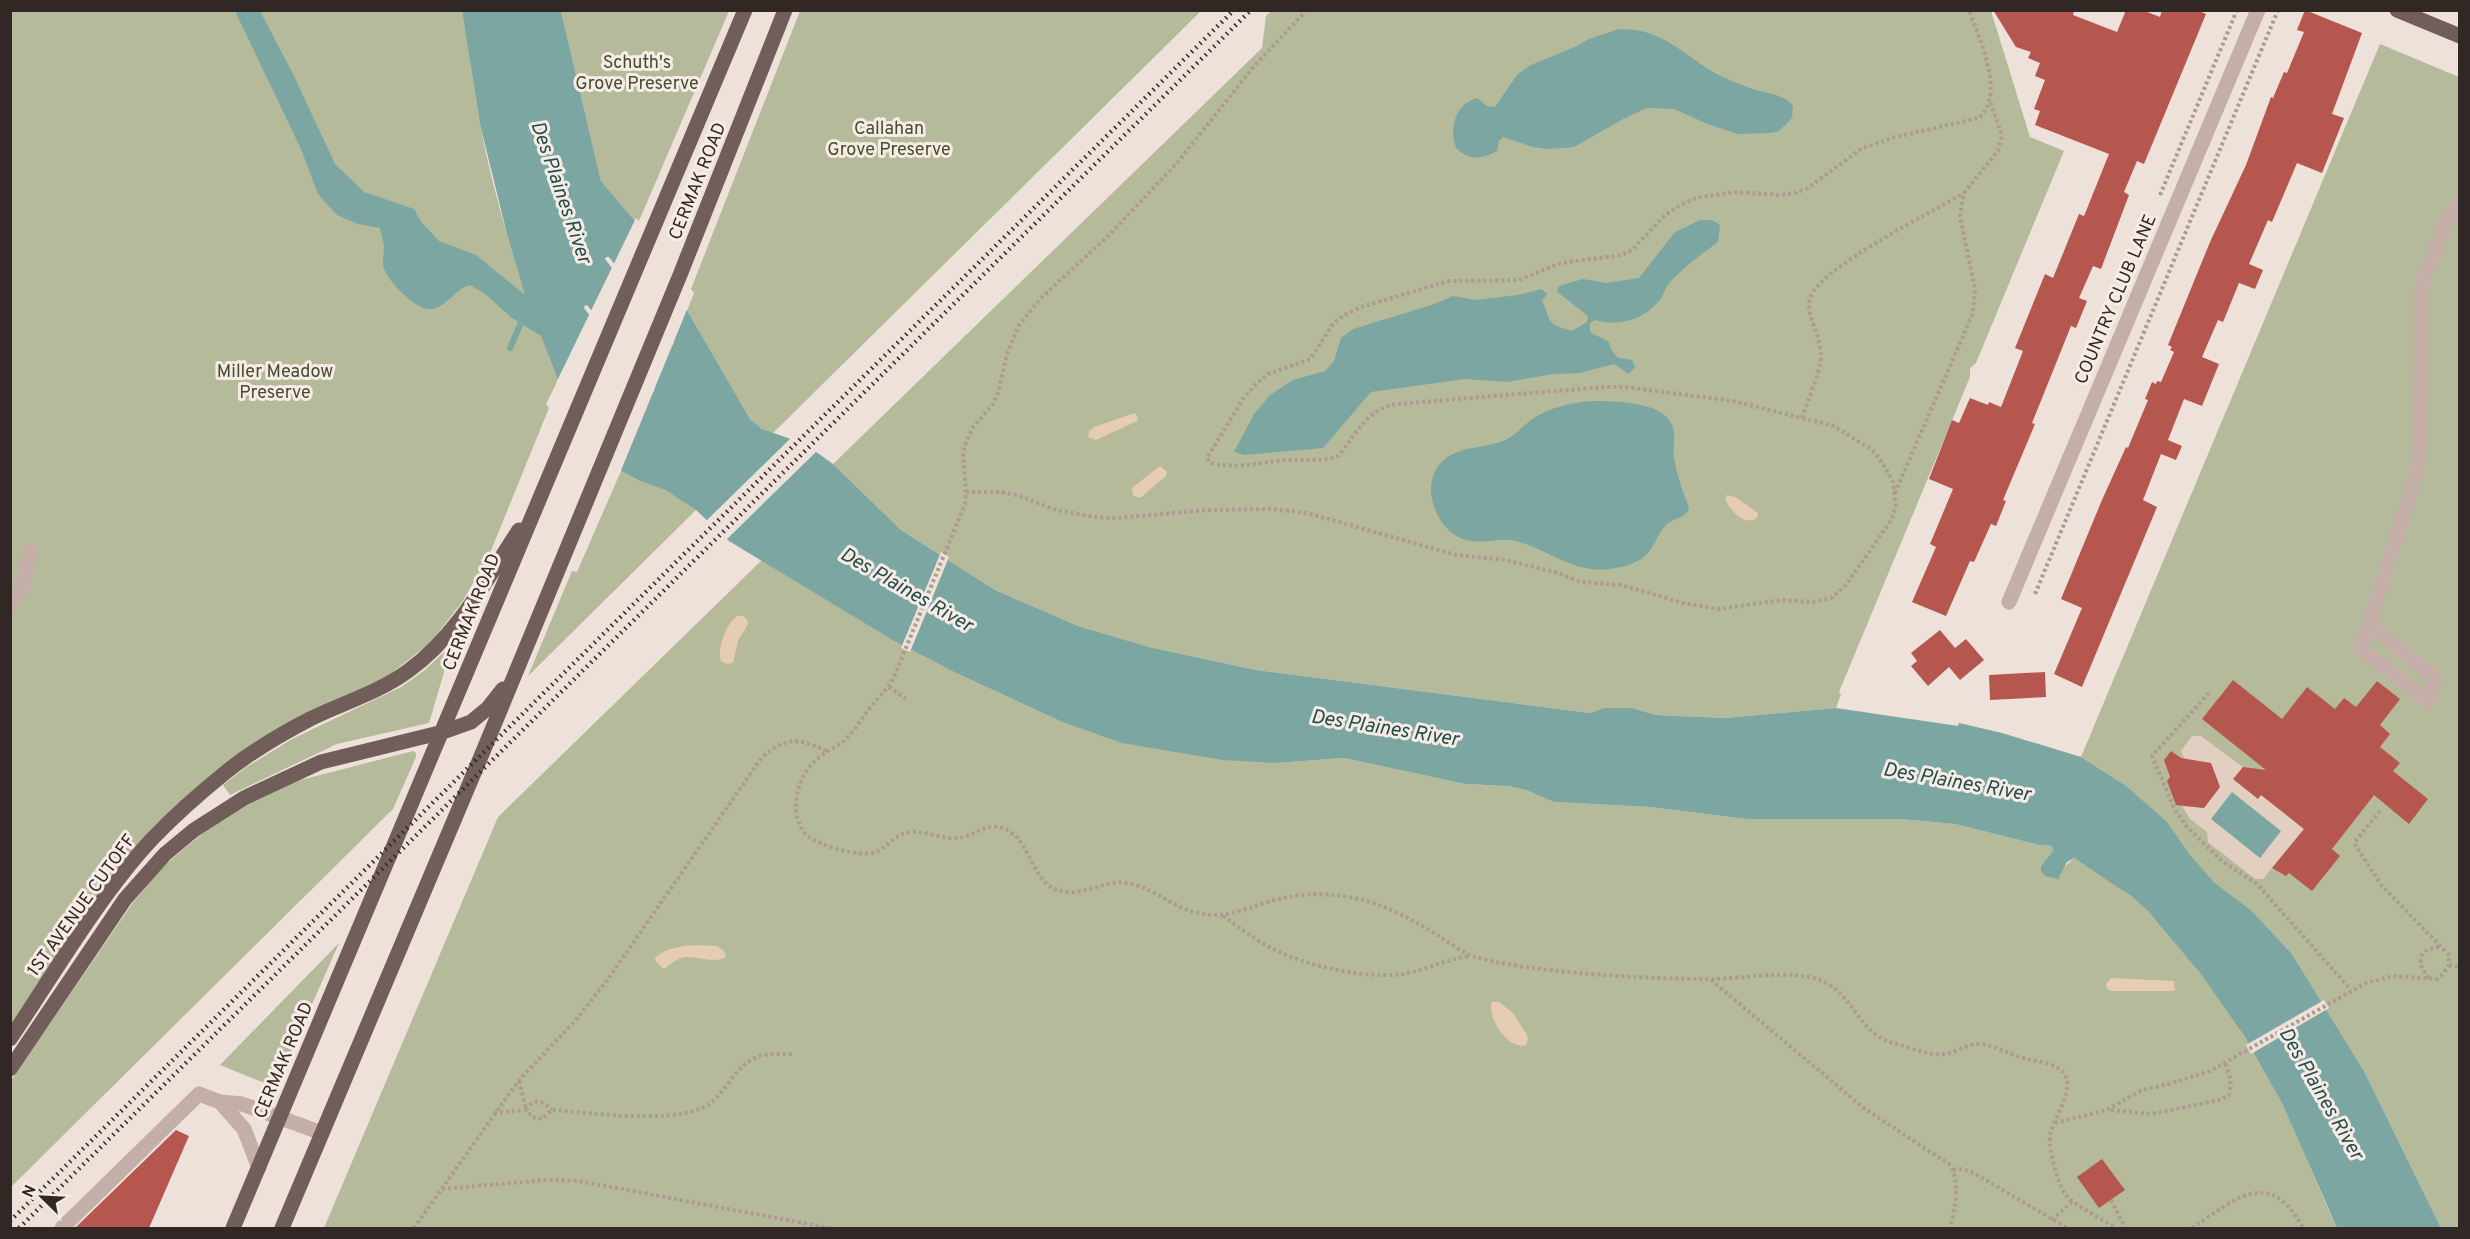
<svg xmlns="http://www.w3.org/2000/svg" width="2470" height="1239" viewBox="0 0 2470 1239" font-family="Overpass,sans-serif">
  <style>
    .green { fill: #b5ba9b }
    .sand { fill: #e5ccb3 }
    .plaza { fill: #e3cfc2 }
    .water { fill: #7ca6a1; fill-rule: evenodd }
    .pier { fill: #ede1d9 }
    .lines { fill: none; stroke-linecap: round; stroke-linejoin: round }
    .stream { stroke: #7ca6a1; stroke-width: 6 }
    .building { fill: #b6574f }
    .path { stroke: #af9991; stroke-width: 4; stroke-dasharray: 3 3; stroke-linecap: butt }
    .minor { stroke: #c3afa7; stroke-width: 15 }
    .major { stroke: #715d59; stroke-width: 15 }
    .rail { stroke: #312826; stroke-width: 4.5; stroke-dasharray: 1.5 4.5; stroke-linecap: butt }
    .labels { text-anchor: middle; stroke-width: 6; stroke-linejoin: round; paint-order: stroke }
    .park-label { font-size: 18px; fill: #464c2d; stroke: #f6ebe5 }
    .street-label { font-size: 18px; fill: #312826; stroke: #f6ebe5 }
    .water-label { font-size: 20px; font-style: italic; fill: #224d49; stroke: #f6ebe5 }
  </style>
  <rect width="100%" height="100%" fill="#ede1d9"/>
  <path class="green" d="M10 11H462C469 48 473 86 480 123 496 211 526 296 558 380L546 404 549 408 488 558 462 602 431 642 389 675 211 775 152 828 121 863 101 890 11 1024Z
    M561 11H729L639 221 636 218 635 221 601 181Z
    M800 11H1201L772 434 762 429 750 419 687 311 694 293 691 289Z
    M1271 11H1991L2030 137 2064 151 1976 363 1970 368V377L1839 692 1841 694 1836 708 1725 718 1656 715 1632 708H1604L1590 713 1256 670 1149 647 1078 626 995 590 901 530 833 464 1262 48 1266 16Z
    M2380 44 2459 77V1228H2441L2364 1071 2292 954 2251 910 2215 883 2125 785 2081 757Z
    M621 471 640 481 666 489 696 510 528 676 572 571 577 572Z
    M762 560 894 641 956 673 1060 721 1277 763 1344 758 1465 784 1508 786 1526 790 1554 802 1650 807 1747 819H1900L1955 824 2039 845 2052 846 2053 851 2041 866 2063 868 2074 858C2099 875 2127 890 2148 911 2199 962 2252 1042 2284 1107 2303 1147 2318 1188 2337 1228H324L498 817Z
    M446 650 450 652 429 723 337 744 230 795 223 785 245 768 292 739 401 687 425 670Z
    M413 751 416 753V757L393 809 11 1187V1080L132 904 161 868 220 819 258 799 297 781Z
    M339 943 279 1079 272 1086 220 1065Z"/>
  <path class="sand" d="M1135 413 1138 418 1137 421 1096 440 1088 437 1089 431 1094 427Z
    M1160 466 1167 472 1166 476 1140 498 1133 496 1132 488Z
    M1727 495 1735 497 1758 513 1757 518C1745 527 1728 509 1725 498Z
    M737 616H743L747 619 748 624 738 641 733 663 726 664 721 661C717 648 726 624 737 616Z
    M695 945 717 946 724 951 726 957C714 964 699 956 686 957 677 958 671 964 664 969L656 962 655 958C665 948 681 946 695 945Z
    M2111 978 2174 981 2175 990 2172 991H2112L2107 989 2106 984Z
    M1492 1002H1499L1513 1013 1527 1035 1528 1039 1526 1045C1508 1051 1486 1016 1492 1002Z"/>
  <path class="plaza" d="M2192 736H2201L2236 762 2243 767 2234 780 2257 798 2261 795 2304 829 2263 879H2255L2208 842 2207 832 2190 819 2182 806 2204 808 2220 787 2211 763 2184 759 2181 751Z"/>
  <path class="water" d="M235 11H260L293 74 335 164 364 192 414 209 422 223 439 241 476 255 525 295 507 234 480 124 462 11H561L601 181 635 221 750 419 762 429 805 444 833 464 901 530 995 590 1078 626 1149 647 1256 670 1590 713 1604 708H1632L1656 715 1725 718 1836 708 1958 726 1959 723 2002 733 2081 757 2125 785 2167 822 2190 855 2215 883 2251 910 2292 954 2364 1071 2441 1228H2337L2283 1105 2245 1037 2201 974 2149 912 2131 896 2074 858 2067 862 2058 879 2045 876 2041 871V866L2053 851 2052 846 2039 845 1955 824 1900 819H1747L1650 807 1554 802 1526 790 1508 786 1465 784 1344 758 1277 763 1223 760 1122 743 1060 721 956 673 894 641 729 541 696 510 666 490 640 481 621 471 558 380 541 336 512 318 485 294 470 285C455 289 448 306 432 309 417 312 389 282 384 269 382 263 384 253 384 246 383 240 381 234 380 228L358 224 337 215 318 194 301 149ZM606 257H609L674 342 672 346 605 259ZM585 305 588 306 654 391 651 395 584 308Z
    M1619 29C1661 28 1680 52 1713 72 1724 78 1736 83 1747 87 1761 93 1784 93 1793 106L1792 118 1779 131 1770 133 1738 134 1710 125 1674 109 1647 108 1623 119 1574 147 1548 149 1533 147 1503 137 1499 141 1497 151C1482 160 1468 160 1456 148 1449 129 1455 104 1477 98L1487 106 1495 107 1517 75 1531 65 1575 47 1589 39Z
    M1700 220H1712L1720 225 1718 242C1702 254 1685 266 1671 281 1665 287 1664 295 1659 301 1643 320 1619 327 1595 320L1590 323V332L1609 342 1611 349 1618 358 1632 360 1635 367 1629 374 1614 364 1580 373 1554 374 1507 382 1465 379 1371 392 1323 448 1244 455 1234 452 1254 414 1270 395 1293 380 1325 371 1334 361 1341 338 1353 329 1432 305 1453 296 1475 300 1518 295 1542 289 1547 294 1542 301C1553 323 1544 323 1572 331L1587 322 1588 316 1560 294 1557 291 1559 286 1583 279 1606 283 1639 278 1675 232Z
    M1591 401C1612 401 1663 401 1672 425 1676 435 1673 447 1674 458 1677 475 1682 491 1689 507 1686 520 1673 517 1665 526 1657 535 1654 548 1645 556 1637 563 1626 566 1616 568 1575 576 1553 551 1516 541 1499 537 1482 545 1466 540 1435 532 1417 481 1445 459 1463 445 1485 449 1505 440 1516 436 1524 424 1534 418 1551 407 1571 403 1591 401Z
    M2232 792 2281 831 2260 858 2211 819Z"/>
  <path class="pier" d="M636 218 688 307 620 473 556 383Z
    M792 437 806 442 818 450 725 541 704 523Z
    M941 552 949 557 910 652 901 648Z
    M2324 1000 2329 1008 2251 1054 2246 1045Z"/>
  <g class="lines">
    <path class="stream" d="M510 348 524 316"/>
  </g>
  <path class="building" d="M1993 10H2074L2073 15 2117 32 2126 10H2142L2160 17 2162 10H2197L2206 14 2144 164 2137 161 2124 192 2129 195 2101 269 2093 266 2079 298 2087 301 2076 328 2071 326 2032 423 2035 424 2003 500 2006 501 1996 526 1991 524 1974 562 1970 561 1946 616 1912 602 1936 547 1930 544 1953 489 1929 479 1952 420 1959 423 1970 398 1988 405 1989 402 2001 407 2023 351 2015 348 2045 274 2053 278 2079 214 2084 216 2109 154 2035 125 2040 111 2034 109 2045 80 2035 76 2040 63 2028 58 2031 52 2016 47Z
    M2305 10 2362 33 2332 114 2344 118 2322 173 2297 163 2272 222 2268 220 2249 264 2263 270 2255 289 2239 283 2223 322 2218 320 2202 357 2219 364 2202 406 2184 399 2168 440 2182 446 2176 460 2161 454 2143 500 2157 507 2082 687 2054 674 2082 608 2061 599 2102 500 2126 447 2128 448 2148 400 2145 399 2152 382 2156 384 2157 381 2161 382 2174 352 2170 350 2172 347 2168 345 2210 242 2246 165 2271 97 2273 98 2284 72 2287 73 2304 32 2297 30Z
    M1940 630 1955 648 1966 639 1984 660 1960 680 1949 667 1928 686 1911 666 1917 661 1911 653Z
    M2045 672 2046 697 1990 700 1989 675Z
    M2233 680 2282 719 2307 687 2335 709 2344 698 2356 707 2377 681 2400 699 2380 725 2390 734 2380 747 2400 763 2393 771 2428 799 2409 824 2374 795 2332 849 2340 856 2312 891 2289 873 2286 876 2272 868 2304 829 2261 795 2258 799 2233 779 2243 767 2266 770 2202 719Z
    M2171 751 2181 758 2211 763 2220 787 2204 808 2176 805 2167 781 2170 777 2164 760Z
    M176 1130 189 1136 149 1228H75Z
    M2102 1159 2125 1190 2099 1208 2077 1177Z"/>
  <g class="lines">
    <path class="path" d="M1307 10 1255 65 1177 163 1110 234 1040 299 1019 325 1007 354 998 393 993 404 973 427 966 442 963 453 966 492 965 504 894 677C887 690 876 700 867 712 860 721 854 731 846 739 837 747 826 751 817 759 797 776 789 809 803 831 812 845 861 858 876 852 887 847 894 836 905 833 922 828 941 840 958 838 973 837 983 824 999 827 1033 834 1029 889 1066 892 1086 894 1106 880 1126 883 1159 888 1178 916 1216 915 1234 915 1251 907 1267 902 1297 893 1323 892 1354 898 1385 904 1415 921 1442 938 1452 944 1461 952 1472 956 1493 963 1536 969 1559 971 1608 976 1659 979 1708 979 1742 979 1781 970 1814 978 1854 989 1855 1032 1893 1043 1908 1047 1929 1056 1944 1054 1956 1053 1966 1044 1978 1044 1992 1044 2007 1053 2020 1057 2031 1061 2043 1061 2054 1066 2085 1079 2053 1116 2050 1136 2048 1147 2058 1185 2065 1194 2074 1205 2104 1221 2117 1228
      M2160 195 2237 10
      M1802 418C1807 402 1821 371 1821 356 1822 338 1805 314 1810 298 1820 267 1933 212 1964 193
      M966 492H999L1017 495 1056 510 1095 517 1117 518 1207 510 1272 509 1307 513 1456 555 1505 560 1555 572 1581 582 1621 585 1683 603 1718 609 1782 600 1813 602 1831 598 1846 585 1892 519 1896 505 1893 482 1880 459 1872 450 1834 426 1733 401 1625 387H1604L1397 404C1367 408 1357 434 1338 456L1333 458C1317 461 1301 459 1285 460 1260 463 1235 469 1210 463L1207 458 1243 399 1256 384 1268 374 1310 359 1333 324 1344 315 1361 307 1449 281 1519 280 1561 263 1622 255 1632 250 1665 215 1679 206 1696 198 1734 192 1780 195 1795 193 1808 188 1861 149 1895 137 1979 118C2006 93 1979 39 1969 10
      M1895 493 1973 313 1975 289 1960 216 1964 193 1998 151 2002 136 1990 101
      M2035 594 2278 10
      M889 687 906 699
      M2209 693 2152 756 2175 810 2187 827 2222 861 2257 884 2351 990
      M1223 916C1239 927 1255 940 1273 949 1307 966 1364 979 1402 974 1425 971 1446 959 1469 956
      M2449 965 2460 967
      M2429 978C2416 964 2417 949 2439 947
      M1711 980 1865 1109 1949 1164C1961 1180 1955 1210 1950 1228
      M519 1081 526 1110
      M526 1110C534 1097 542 1101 552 1110
      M2111 1110 2151 1114 2220 1100 2229 1095 2231 1080 2225 1063
      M494 1113 526 1110 532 1117 542 1119 552 1110C592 1113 663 1123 700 1109 725 1099 732 1067 757 1057 769 1053 782 1054 794 1054
      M2055 1123 2107 1110 2142 1090 2169 1084 2210 1071 2366 983 2393 976 2437 979 2443 974 2449 965V955L2382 886 2354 843 2380 811
      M1953 1170 1962 1169 1974 1173 2067 1228
      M442 1189 545 1180 579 1181 830 1228
      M2111 1200 2125 1228
      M2052 1220 2074 1200
      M414 1228 519 1080 575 1021 611 975 762 757C788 736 797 738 827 751
      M2192 1228C2235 1200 2269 1165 2303 1228"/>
    <path class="minor" d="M2009 602 2258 10
      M10 609 22 588 31 549
      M2369 625 2431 674 2435 682 2429 702 2360 648 2369 625 2416 475 2420 457 2421 292 2426 274 2445 224 2460 201
      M220 1102 244 1129 259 1168
      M62 1228 199 1094 220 1102 242 1104 322 1133"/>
    <path class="major" d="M2397 10 2460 36
      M10 1039C54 974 99 896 152 839 175 815 200 793 226 772 251 752 281 734 310 719 342 703 378 693 408 671 457 636 486 580 519 530
      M10 1069 125 899 165 854 194 830 244 798 321 762 443 732 471 722 488 708 503 689
      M233 1228 745 10
      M282 1228 482 754 680 275 785 10"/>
    <path class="rail" d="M10 1221 1234 10
      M19 1228 1251 10"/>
  </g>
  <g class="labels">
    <g class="park-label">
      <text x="637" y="68">Schuth's<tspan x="637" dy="21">Grove Preserve</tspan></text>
      <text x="889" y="134">Callahan<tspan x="889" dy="21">Grove Preserve</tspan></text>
      <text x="275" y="377">Miller Meadow<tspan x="275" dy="21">Preserve</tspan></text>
    </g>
    <g class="street-label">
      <text transform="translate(697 181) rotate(-68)" y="6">CERMAK ROAD</text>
      <text transform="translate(2115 299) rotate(-67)" y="6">COUNTRY CLUB LANE</text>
      <text transform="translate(471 612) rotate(-68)" y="6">CERMAK ROAD</text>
      <text transform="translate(81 905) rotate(-54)" y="6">1ST AVENUE CUTOFF</text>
      <text transform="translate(283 1060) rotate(-67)" y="6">CERMAK ROAD</text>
    </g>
    <g class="water-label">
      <text transform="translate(562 192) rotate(71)" y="7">Des Plaines River</text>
      <text transform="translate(907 589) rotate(30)" y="7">Des Plaines River</text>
      <text transform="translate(1385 727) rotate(9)" y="7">Des Plaines River</text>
      <text transform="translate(1957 781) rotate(10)" y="7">Des Plaines River</text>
      <text transform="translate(2322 1093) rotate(60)" y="7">Des Plaines River</text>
    </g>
  </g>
  <rect width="2470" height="1239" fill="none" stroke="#312826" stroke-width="24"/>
  <g transform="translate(42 1197) rotate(294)" stroke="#f6ebe5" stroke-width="4.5" paint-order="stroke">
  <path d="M0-4.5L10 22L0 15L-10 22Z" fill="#312826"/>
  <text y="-9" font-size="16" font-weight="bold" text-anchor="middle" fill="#312826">N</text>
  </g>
</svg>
